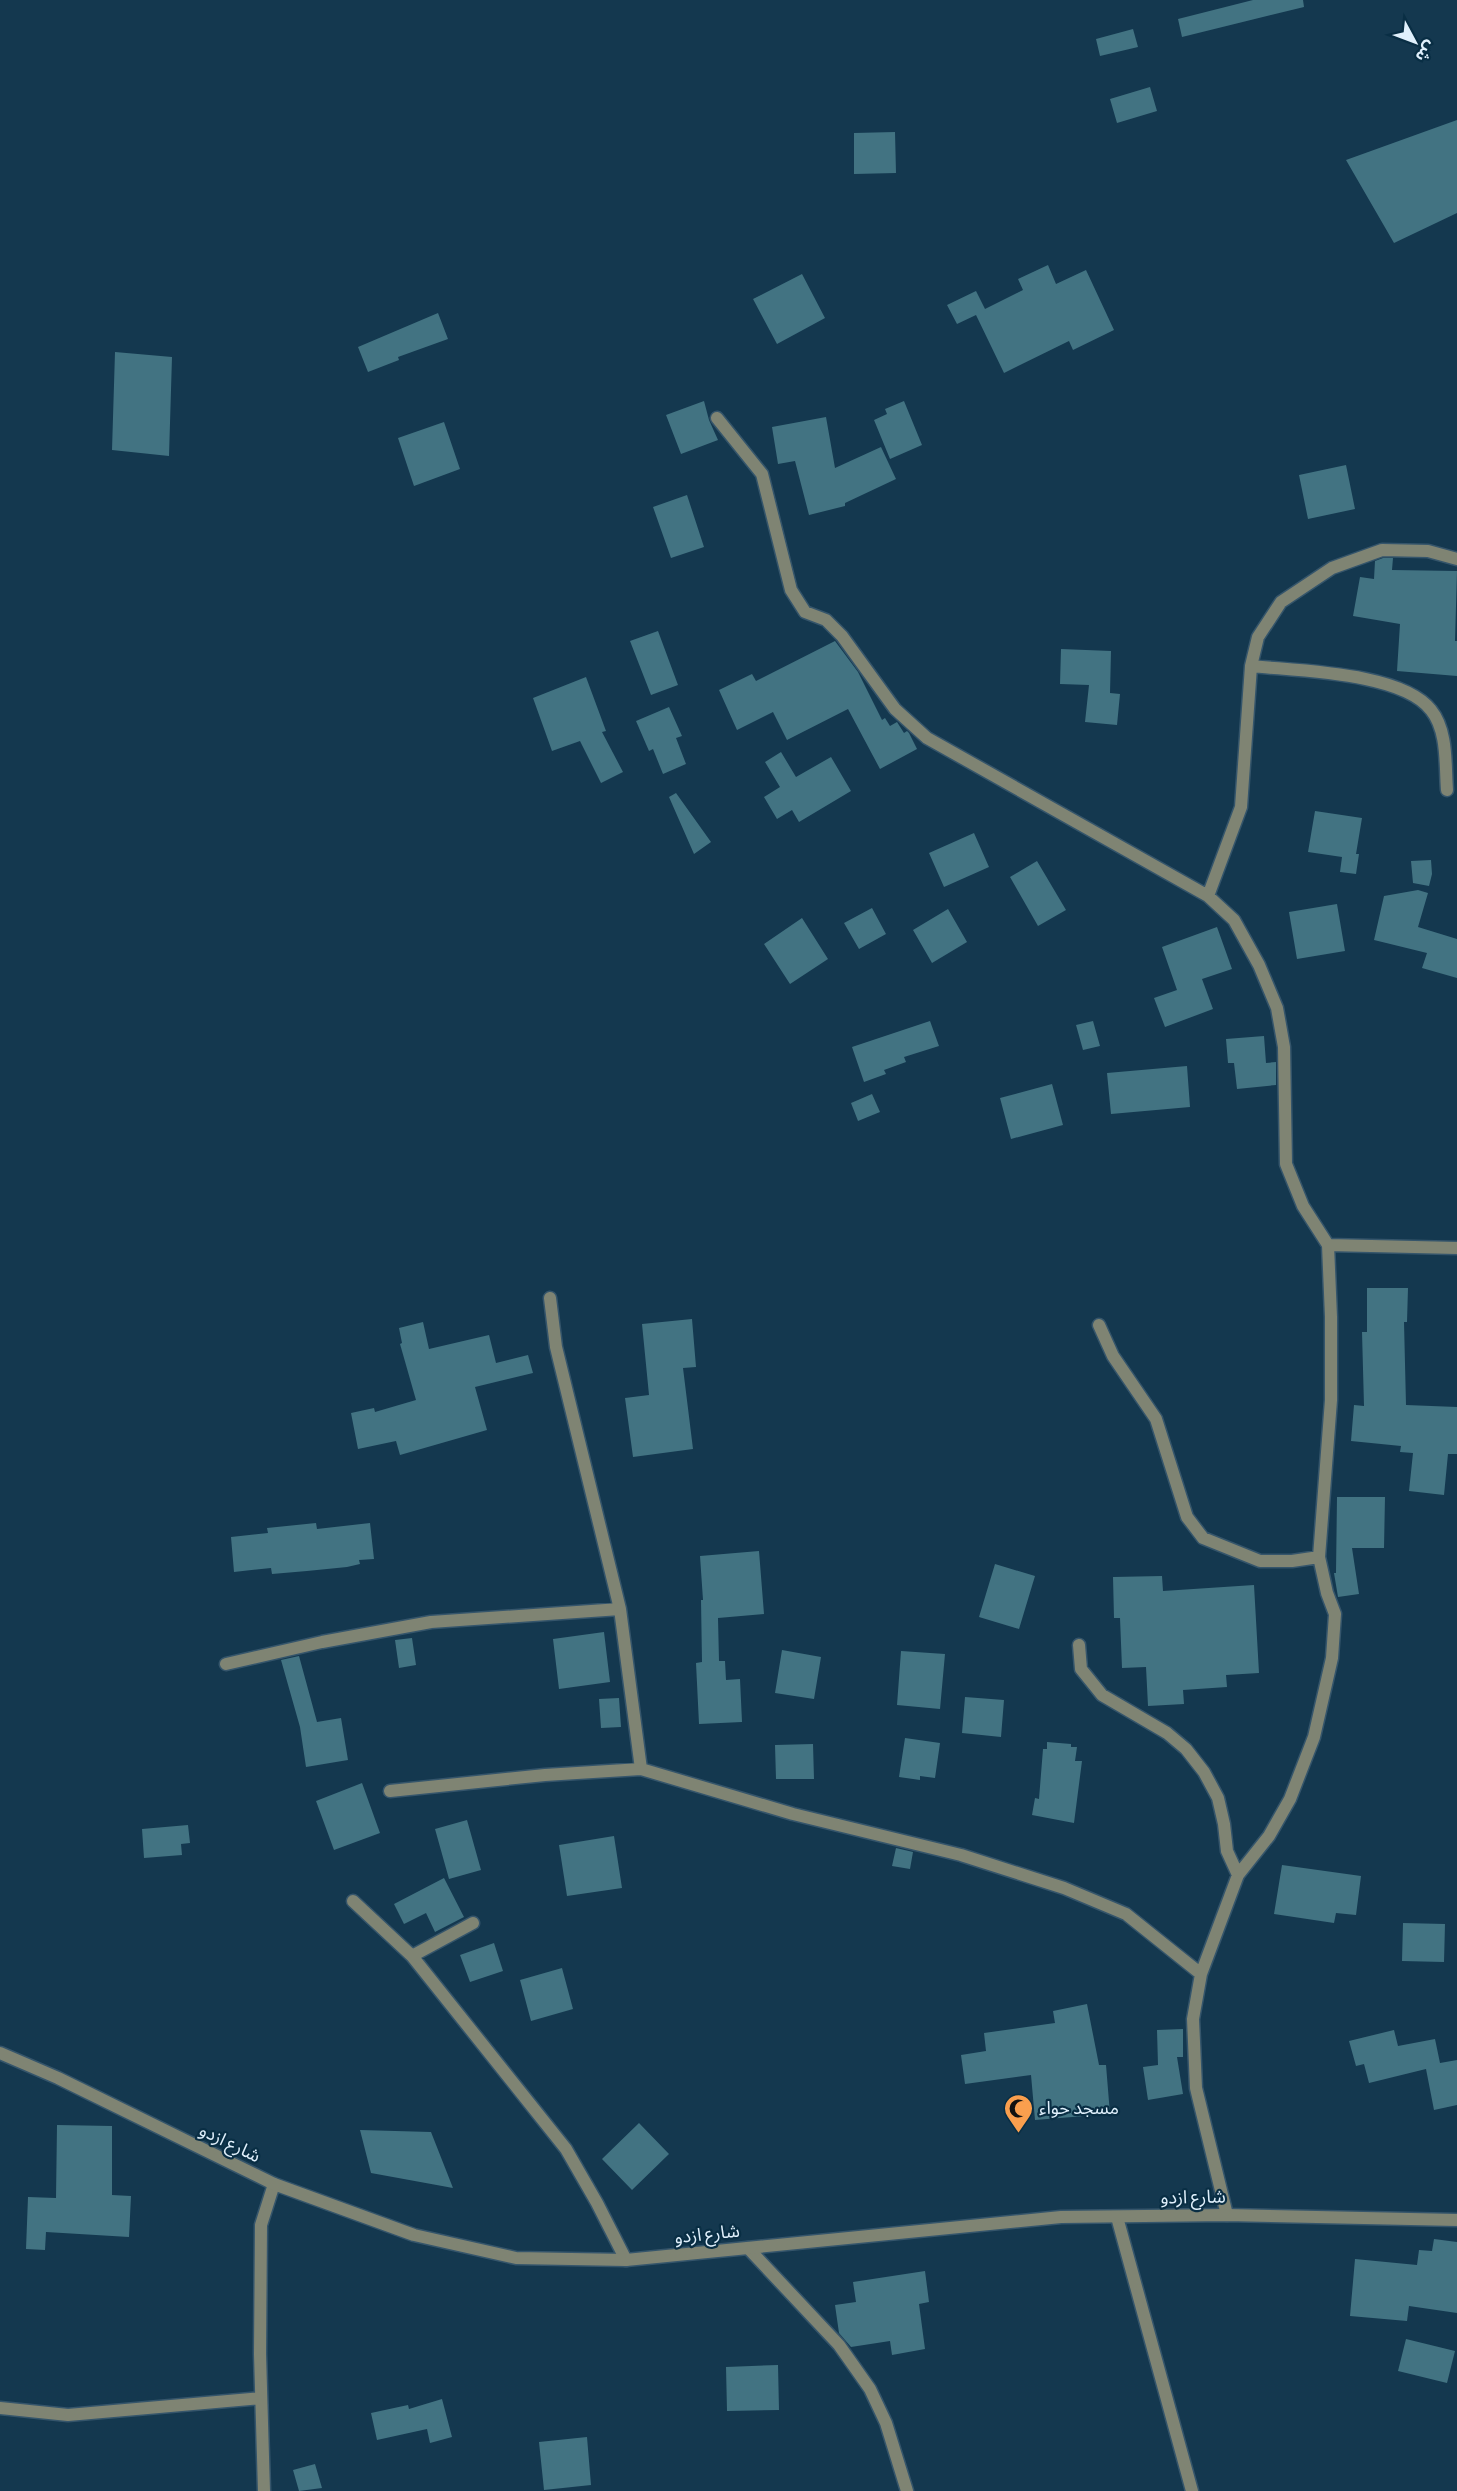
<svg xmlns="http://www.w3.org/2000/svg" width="1457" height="2491" viewBox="0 0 1457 2491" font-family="'Crimson Pro','Noto Sans Arabic',serif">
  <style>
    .building { fill: #427382 }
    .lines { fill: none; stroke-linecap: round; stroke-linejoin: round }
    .minor-casing { stroke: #35556b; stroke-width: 15 }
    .tertiary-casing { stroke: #35556b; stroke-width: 15 }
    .minor { stroke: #7f8473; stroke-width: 12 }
    .tertiary { stroke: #7f8473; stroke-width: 12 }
    .labels { text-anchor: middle; stroke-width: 4.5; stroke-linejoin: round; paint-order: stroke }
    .poi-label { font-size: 18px; fill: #e0f0fc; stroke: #092e44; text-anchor: start }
    .street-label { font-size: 18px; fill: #e0f0fc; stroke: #092e44 }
  </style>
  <rect width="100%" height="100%" fill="#14384f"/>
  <path class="building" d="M1253 0H1303L1304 7 1182 37 1178 19Z
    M1133 29 1138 47 1100 56 1096 39Z
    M1150 87 1157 111 1117 123 1110 99Z
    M1457 120V213L1394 243 1346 160Z
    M895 132 896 173 854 174V133Z
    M1048 265 1056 284 1086 270 1114 330 1073 350 1069 341 1004 373 976 315 957 324 947 305 976 291 985 309 1023 290 1018 279Z
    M802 274 825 318 777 344 753 299Z
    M438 313 448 339 398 357 399 360 368 372 358 347Z
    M115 352 172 357 169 456 112 450Z
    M704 401 709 420 718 440 681 454 666 415Z
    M904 401 922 445 890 459 874 420 887 414 885 409Z
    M826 417 835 468 881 447 896 479 845 503V506L809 515 795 461 778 464 772 427Z
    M444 422 460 469 414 486 398 438Z
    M1346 465 1355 509 1308 519 1299 475Z
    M687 495 704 547 671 558 653 507Z
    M1383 558H1393L1392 570 1457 571 1455 641H1457V676L1397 671 1400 624 1353 616 1360 577 1374 579 1375 561Z
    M658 631 678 685 651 695 630 641Z
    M835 641 858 672 882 720 885 718 890 726 897 722 904 733 907 731 909 733 917 749 880 769 848 709 787 740 773 712 737 730 719 690 752 674 756 681Z
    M1061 649 1111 651 1110 693 1120 694 1117 725 1085 722 1089 685 1060 684Z
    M586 677 606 731 602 732 623 772 601 783 580 741 552 751 533 698Z
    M669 707 682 736 676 738 686 764 663 774 653 749 649 751 636 721Z
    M781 752 796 777 831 757 851 791 799 822 792 810 777 819 764 797 780 787 765 762Z
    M676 793 711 842 694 854 669 797Z
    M1315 811 1362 818 1356 854H1359L1356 874 1340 872 1342 857 1308 852Z
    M974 833 989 867 944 887 929 853Z
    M1431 860 1432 874 1429 886 1413 883 1411 861Z
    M1037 861 1066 910 1038 926 1010 877Z
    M1418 890 1428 893 1418 927 1457 939V978L1422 968 1427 953 1374 940 1384 896Z
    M1337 904 1345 951 1297 959 1289 912Z
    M872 908 886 934 859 949 844 923Z
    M948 909 967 942 932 963 913 930Z
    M802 918 828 959 790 984 764 944Z
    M1217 927 1232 969 1202 979 1213 1009 1165 1027 1154 998 1177 990 1162 947Z
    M930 1021 939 1046 904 1057 906 1062 884 1070 886 1074 864 1082 852 1047Z
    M1093 1021 1100 1046 1083 1050 1076 1025Z
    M1264 1036 1266 1063 1276 1062V1085L1237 1089 1234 1063H1228L1226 1039Z
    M1187 1066 1190 1107 1111 1114 1107 1073Z
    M1052 1084 1063 1125 1011 1139 1000 1098Z
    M872 1094 880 1112 858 1121 851 1103Z
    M1367 1288H1408L1407 1322H1404L1406 1405 1457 1407V1454H1448L1444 1495 1409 1491 1413 1453 1400 1452 1401 1446 1351 1441 1354 1405 1364 1406 1362 1332H1367Z
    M692 1319 696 1367 683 1368 693 1449 633 1457 625 1398 649 1395 642 1324Z
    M423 1322 429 1349 489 1335 496 1363 528 1355 533 1373 475 1387 487 1430 400 1455 396 1441 358 1449 351 1413 374 1408 375 1412 416 1400 400 1344 402 1343 399 1328Z
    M1337 1497H1385L1384 1548H1352L1359 1594 1338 1597 1334 1573H1336Z
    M316 1523 317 1529 370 1523 374 1559 359 1560 360 1564 347 1567 307 1571 272 1574 271 1568 234 1572 231 1537 268 1533 267 1528Z
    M759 1551 764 1614 718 1618 719 1661H725L726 1680 740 1679 742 1722 699 1724 696 1663 702 1662 701 1600H703L700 1556Z
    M995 1564 1035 1576 1019 1629 979 1617Z
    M1162 1576 1163 1591 1254 1585 1259 1673 1226 1675 1227 1687 1183 1690 1184 1704 1148 1706 1146 1667 1122 1668 1120 1618H1114L1113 1577Z
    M604 1632 610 1682 559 1689 553 1639Z
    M412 1638 416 1665 399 1668 395 1640Z
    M782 1650 821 1657 814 1699 775 1693Z
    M901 1651 945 1654 940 1709 897 1705Z
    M299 1656 317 1722 341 1718 348 1760 306 1767 300 1727 281 1660Z
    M965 1697 1004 1700 1001 1737 962 1733Z
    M619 1698 621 1727 601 1728 599 1699Z
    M905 1738 940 1743 935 1778 920 1776V1780L899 1777Z
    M1047 1742 1071 1744V1747H1077L1075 1761H1082L1074 1823 1032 1815 1035 1798 1039 1799 1043 1749H1047Z
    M813 1744 814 1779H776L775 1745Z
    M362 1783 380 1833 334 1850 316 1801Z
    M467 1820 481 1870 449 1879 435 1829Z
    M188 1825 190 1843 181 1844 182 1855 144 1858 142 1829Z
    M614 1836 622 1888 567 1896 559 1845Z
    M896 1848 913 1852 910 1869 892 1866Z
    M1282 1865 1361 1876 1356 1915 1336 1913 1334 1923 1274 1914Z
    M444 1878 464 1917 435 1932 426 1913 404 1924 394 1904Z
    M1403 1923 1445 1924 1444 1962 1402 1961Z
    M494 1943 503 1971 470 1982 460 1955Z
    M562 1968 573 2009 531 2021 520 1980Z
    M1087 2004 1099 2065H1106L1110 2114 1035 2120 1031 2075 965 2084 961 2055 986 2051 984 2033 1055 2023 1053 2011Z
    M1183 2029V2057H1177L1183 2094 1148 2100 1143 2067 1158 2065 1157 2030Z
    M1394 2030 1398 2046 1435 2039 1440 2063 1457 2060V2105L1434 2110 1426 2069 1369 2083 1364 2064 1356 2066 1349 2041Z
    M639 2123 669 2154 632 2190 602 2159Z
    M57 2125 112 2126V2195L131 2196 129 2237 46 2232 45 2250 26 2249 28 2197 56 2198Z
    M360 2130 431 2132 453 2188 371 2173Z
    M1434 2239 1457 2242V2313L1409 2306 1407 2321 1350 2316 1355 2259 1417 2265 1419 2250 1432 2251Z
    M925 2271 929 2302 919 2304 925 2349 892 2355 890 2341 851 2347 839 2333 835 2305 856 2302 853 2282Z
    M1406 2339 1455 2351 1447 2383 1398 2371Z
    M778 2365 779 2410 727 2411 726 2367Z
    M442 2399 452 2437 430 2443 427 2429 377 2440 371 2413 408 2405 409 2409Z
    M587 2437 591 2485 544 2490 539 2442Z
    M315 2464 322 2488 299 2491 293 2470Z"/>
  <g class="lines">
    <defs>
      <path id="minor" d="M717 418 762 474 791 590 805 612 826 620 842 636 895 709 927 738 1208 896 1234 920 1259 965 1277 1008 1284 1047 1286 1164 1303 1206 1328 1245 1331 1317V1400L1319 1557 1327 1593 1335 1614 1332 1658 1314 1737 1290 1799 1269 1836 1238 1875 1201 1974 1193 2019 1196 2088 1227 2215
        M1251 666C1297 671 1402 672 1431 710 1448 731 1445 765 1447 790
        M1208 896 1241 807 1251 666 1258 637 1281 602 1332 568 1382 550 1428 551 1457 559
        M1328 1245 1457 1248
        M550 1298 556 1347 620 1609 641 1769 793 1814 961 1855 1064 1888 1126 1914 1201 1974
        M1099 1325 1113 1356 1156 1419 1187 1517 1203 1538 1260 1561H1292L1319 1557
        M1079 1645 1081 1669 1102 1695 1167 1733 1186 1749 1204 1772 1218 1798 1224 1824 1227 1851 1238 1875
        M226 1664 322 1642 431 1622 620 1609
        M390 1791 545 1775 641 1769
        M353 1901 412 1956 566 2149 597 2203 626 2260
        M412 1956 473 1923
        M1117 2217 1192 2491
        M748 2248 839 2345 870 2389 886 2423 907 2491
        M0 2408 68 2415 261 2398
        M264 2491 260 2354 261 2225 274 2184"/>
      <path id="tertiary" d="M0 2053 58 2078 274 2184 414 2235 516 2258 626 2260 1061 2217 1227 2215 1457 2220"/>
    </defs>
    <use href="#minor" class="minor-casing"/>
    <use href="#tertiary" class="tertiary-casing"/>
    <use href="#minor" class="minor"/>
    <use href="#tertiary" class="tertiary"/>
  </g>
  <defs>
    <symbol id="mosque-pin" viewBox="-11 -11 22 30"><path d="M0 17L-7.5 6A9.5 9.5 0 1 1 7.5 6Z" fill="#fa9f4e" stroke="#092e44"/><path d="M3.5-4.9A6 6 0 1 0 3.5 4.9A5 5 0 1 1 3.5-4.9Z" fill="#111"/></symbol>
  </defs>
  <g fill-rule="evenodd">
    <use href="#mosque-pin" x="1002" y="2092" width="33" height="45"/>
  </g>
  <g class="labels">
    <g class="poi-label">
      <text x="1039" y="2114">مسجد حواء</text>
    </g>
    <g class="street-label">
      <text transform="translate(230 2143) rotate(26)" y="6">شارع ازدو</text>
      <text transform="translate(1193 2197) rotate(-1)" y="6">شارع ازدو</text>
      <text transform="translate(707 2234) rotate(-6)" y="6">شارع ازدو</text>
    </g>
  </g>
  <g transform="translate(1415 42) rotate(131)" stroke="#092e44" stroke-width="4.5" paint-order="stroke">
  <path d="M0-4.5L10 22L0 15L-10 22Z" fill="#e0f0fc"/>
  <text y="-9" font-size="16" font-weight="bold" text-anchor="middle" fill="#e0f0fc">ش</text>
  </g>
</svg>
